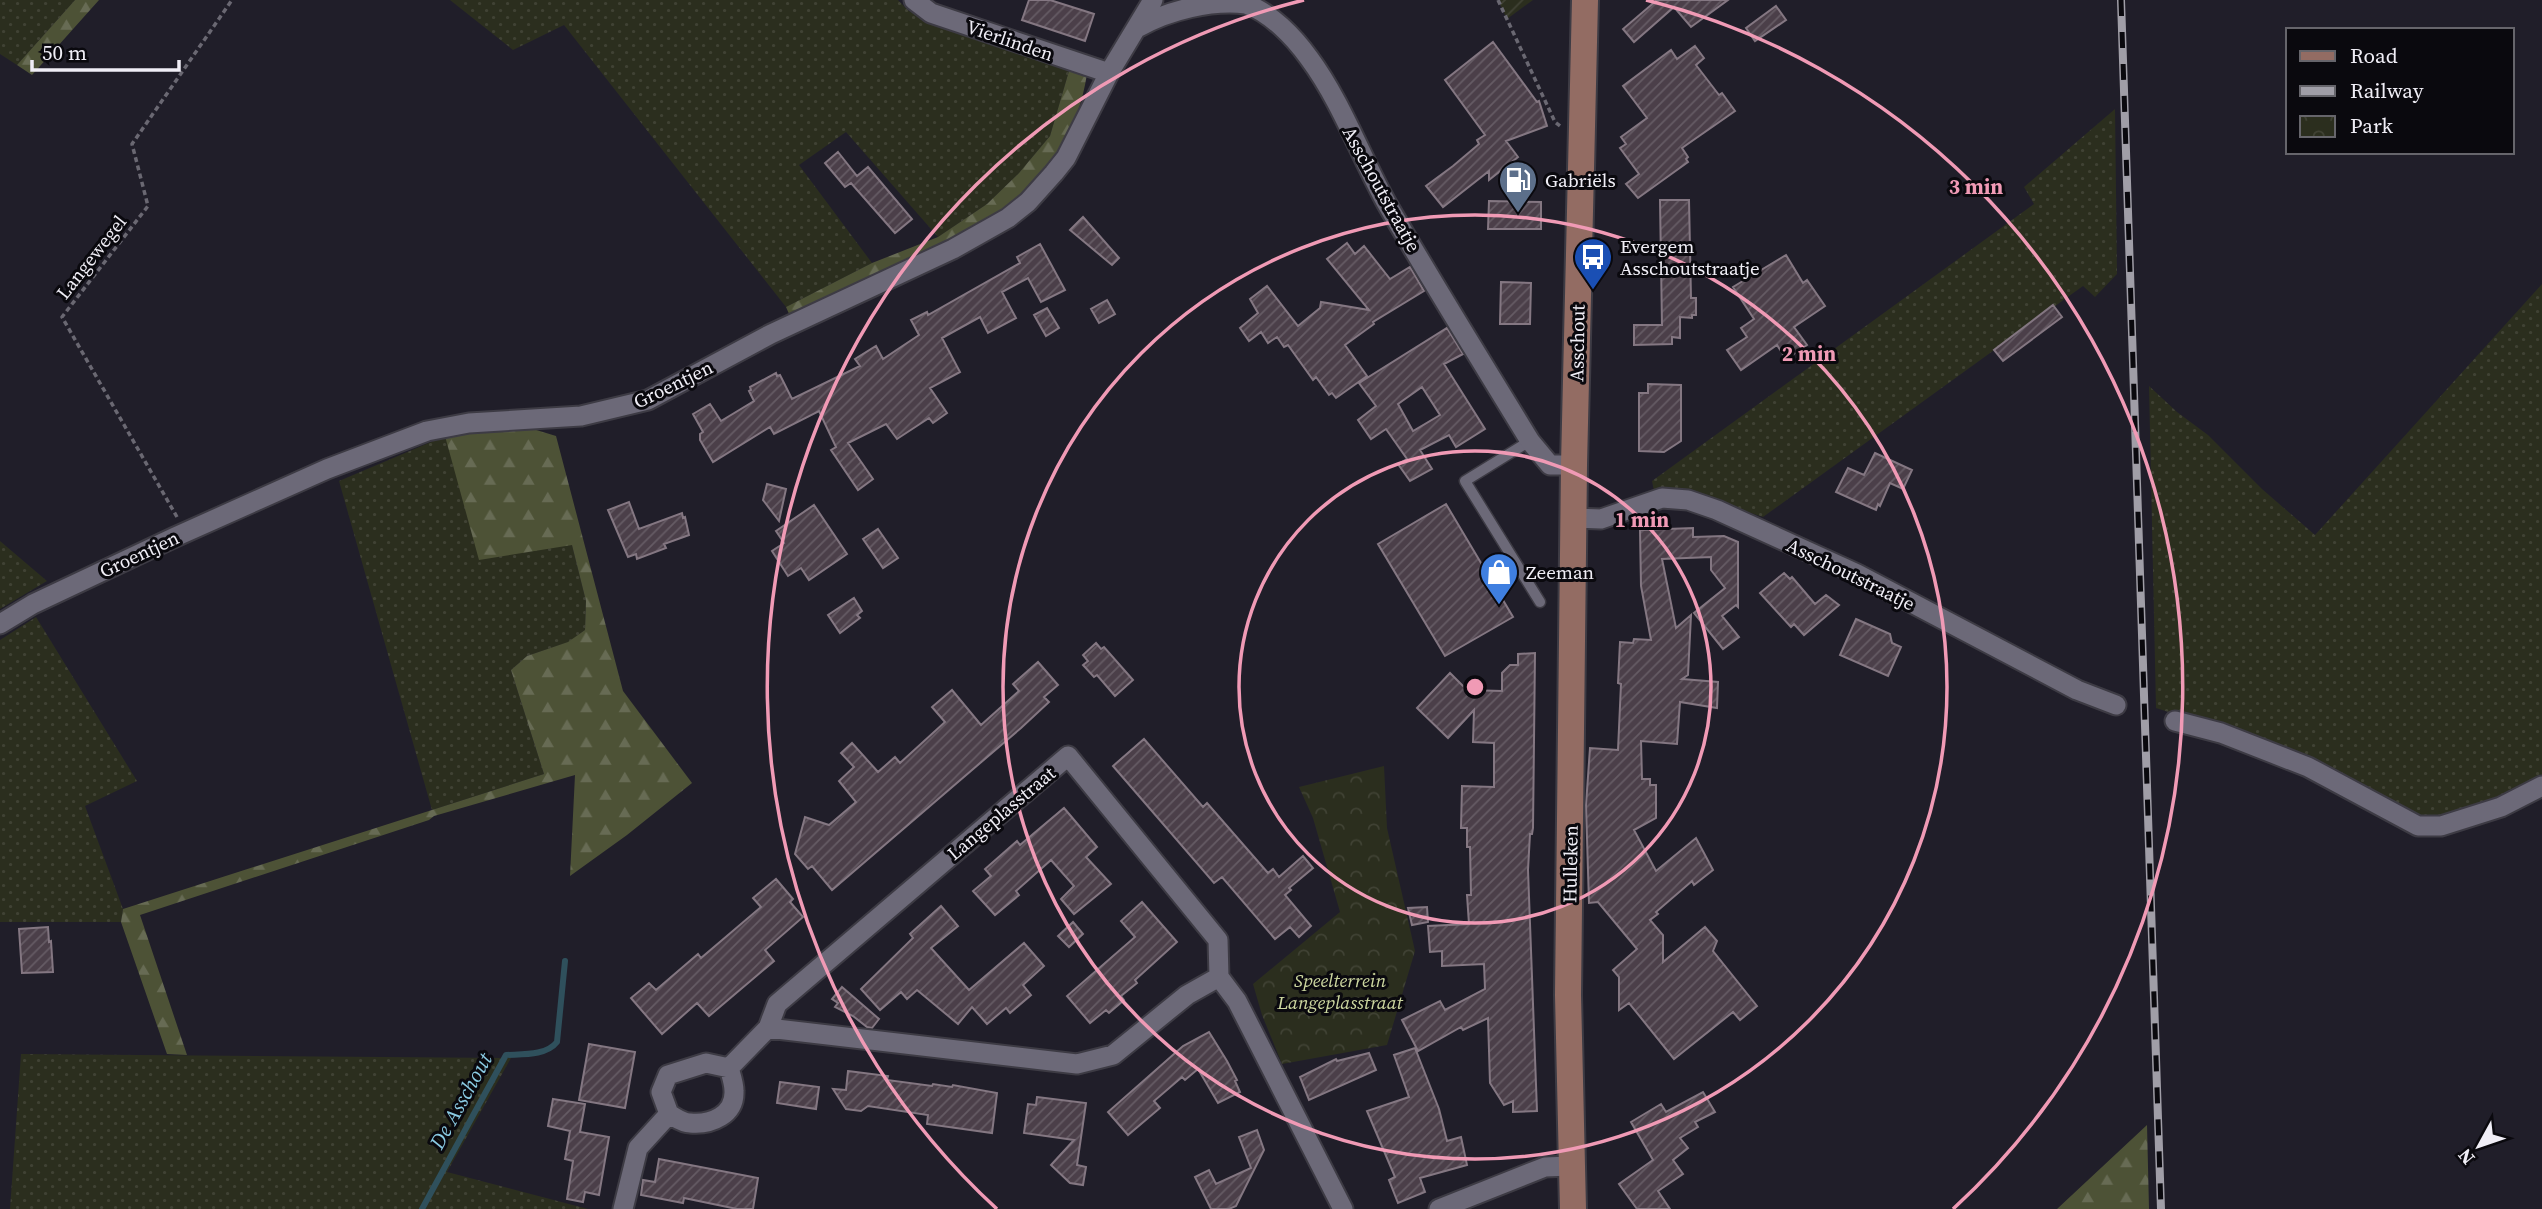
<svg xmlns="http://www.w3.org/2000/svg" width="2542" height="1209" viewBox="0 0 2542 1209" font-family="'Source Serif 4',serif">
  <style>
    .grass { fill: url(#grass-dots) }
    .forest { fill: url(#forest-firs) }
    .park { fill: url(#park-crowns) }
    .garden { fill: url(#garden-furrows) }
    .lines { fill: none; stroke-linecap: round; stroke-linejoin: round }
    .stream { stroke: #2f505c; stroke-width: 6 }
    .building { fill: url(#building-hatch); stroke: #847782; stroke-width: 2; fill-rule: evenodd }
    .service-casing { stroke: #3d3b44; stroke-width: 13 }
    .minor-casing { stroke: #3d3b44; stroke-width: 23 }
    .secondary-casing { stroke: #3d3b44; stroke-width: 30 }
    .path { stroke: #6a6872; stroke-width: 3.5; stroke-dasharray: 5 3.5; stroke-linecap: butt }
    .service { stroke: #6c6978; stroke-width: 10 }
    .minor { stroke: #6c6978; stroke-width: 19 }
    .secondary { stroke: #936c63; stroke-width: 26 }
    .rail-casing { stroke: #a09ea7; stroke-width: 8 }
    .rail { stroke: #0a090e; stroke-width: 5; stroke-dasharray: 16; stroke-linecap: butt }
    .ring { fill: none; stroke: #f09ab5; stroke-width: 3.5 }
    .labels { text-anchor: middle; stroke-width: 6; stroke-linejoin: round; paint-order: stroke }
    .street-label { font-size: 19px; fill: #f0eef6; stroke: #0a090e }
    .poi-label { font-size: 19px; fill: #f0eef6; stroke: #0a090e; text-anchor: start }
    .park-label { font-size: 19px; font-style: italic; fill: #cdd7a0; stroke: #0a090e }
    .water-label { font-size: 21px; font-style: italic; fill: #8acae2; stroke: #0a090e }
    .centre { fill: #f09ab5; stroke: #0a090e; stroke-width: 3.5 }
    .ring-label { font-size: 21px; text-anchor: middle; font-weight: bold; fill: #f09ab5; stroke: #0a090e; stroke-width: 6; stroke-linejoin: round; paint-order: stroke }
  </style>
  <defs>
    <pattern id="grass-dots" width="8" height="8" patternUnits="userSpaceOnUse" patternTransform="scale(1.75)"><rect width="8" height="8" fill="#2b2e1e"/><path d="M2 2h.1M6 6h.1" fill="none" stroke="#404234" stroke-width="1.8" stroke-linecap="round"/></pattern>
    <pattern id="forest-firs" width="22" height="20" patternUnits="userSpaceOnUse" patternTransform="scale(1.75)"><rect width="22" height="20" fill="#4d5236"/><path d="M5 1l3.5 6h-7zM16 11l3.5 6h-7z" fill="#676b54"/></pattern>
    <pattern id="park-crowns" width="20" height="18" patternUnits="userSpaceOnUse" patternTransform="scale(1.75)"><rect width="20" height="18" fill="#2b2e1e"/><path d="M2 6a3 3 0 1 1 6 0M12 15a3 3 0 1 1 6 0" fill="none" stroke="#404234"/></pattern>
    <pattern id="garden-furrows" width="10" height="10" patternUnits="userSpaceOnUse" patternTransform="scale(1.75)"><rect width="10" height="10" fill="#2b2e1e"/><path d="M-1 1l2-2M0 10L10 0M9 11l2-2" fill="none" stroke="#404234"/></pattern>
    <pattern id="building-hatch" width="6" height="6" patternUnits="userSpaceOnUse" patternTransform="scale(1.75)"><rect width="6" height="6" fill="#4b3f49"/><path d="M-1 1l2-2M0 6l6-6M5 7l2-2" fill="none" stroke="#655b64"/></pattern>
  </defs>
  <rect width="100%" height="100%" fill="#201e29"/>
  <path class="grass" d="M0 0H75L17 65 0 54Z
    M450 0H898L909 11 941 27 1069 71 1050 136 1019 173 987 204 938 237 846 132 799 165 872 263 786 307 564 25 513 50Z
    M2115 109 2117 274 2095 297 2083 286 1763 517 1677 489 1654 491 1652 481 2034 204 2024 187Z
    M2542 284V778L2469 812 2427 821 2243 736 2156 708 2149 386 2177 412 2208 435 2262 489 2315 535Z
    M445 436 572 545 586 601 585 630 569 642 527 656 511 670 544 774 432 810 339 481Z
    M0 541 47 581 0 609Z
    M36 617 137 781 85 806 123 909 121 922H0V640Z
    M21 1054 511 1058 447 1172 588 1209H10Z"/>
  <path class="forest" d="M75 0H99L32 75 17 65Z
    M1069 71 1087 74C1070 180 999 218 913 262 873 283 833 303 793 323L786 307 872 263 938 237 987 204 1019 173 1050 136Z
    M498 429H533L556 436 623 691 692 783 627 835 570 876 575 775 434 816 429 820 140 915 187 1055 167 1054 121 922 123 909 544 774 511 670 527 656 568 642 585 630 586 601 572 545 479 560 445 436Z
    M2147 1125 2149 1209H2057Z"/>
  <path class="park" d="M1384 766 1387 828 1415 951 1387 1045 1282 1064 1262 1015 1253 984 1340 912 1313 818 1299 787Z"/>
  <path class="garden" d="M1498 0H1533L1507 19Z"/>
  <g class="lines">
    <path class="stream" d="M422 1209 506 1055C522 1054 546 1056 557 1042L565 961"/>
  </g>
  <path class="building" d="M1029 0H1050L1094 14 1085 41 1022 20Z
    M1657 0H1728L1691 27 1674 7 1634 42 1623 29Z
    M1776 6 1786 20 1755 41 1746 28Z
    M1493 42 1537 102 1539 101 1547 126 1506 141 1518 157 1489 180V171L1443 207 1426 186 1453 166 1479 144 1477 140 1485 135 1445 80Z
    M1695 46 1704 58 1696 65 1719 95 1722 93 1735 111 1682 148 1688 157 1686 159 1688 162 1638 198 1626 184 1639 174 1620 148 1626 144 1621 137 1647 118 1623 86 1671 50 1677 59Z
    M838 152 857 176 868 167 912 219 895 233 851 183 845 187 825 163Z
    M1660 200H1689L1691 298H1696V315H1692V318L1680 317V338L1672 337V344L1634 345V325H1662Z
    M1489 201 1541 202V229H1488Z
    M1083 217 1119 258 1112 265 1070 230Z
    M1347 243 1355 254 1364 246 1390 279 1410 267 1424 291 1373 322 1374 324 1345 345 1367 376 1336 398 1332 393 1329 395 1316 377 1313 380 1288 345 1284 347 1277 337 1268 343 1261 332 1249 341 1240 328 1258 313 1250 299 1267 286 1298 326 1320 308 1321 302 1369 310 1327 259Z
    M1040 244 1065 290 1041 302 1028 278 1002 292 1016 318 988 333 980 317 942 338 960 372 930 388 947 413 933 423 929 418 897 439 886 424 848 443 873 479 858 490 831 450 836 447 819 411 774 434 770 427 713 462 700 440V434L703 432 693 414 710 404 721 421 754 401 749 391 751 390 750 387 776 373 777 376 780 375 792 399 860 366 855 359 876 346 883 359 919 335 911 320 927 312 928 315 1020 263 1017 257Z
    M1786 255 1803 283 1807 280 1825 306 1794 327 1807 345 1786 359 1777 345 1741 370 1727 350 1747 337 1741 328 1754 319 1733 287Z
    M1501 282 1531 283 1530 324H1500Z
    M1107 300 1115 314 1099 323 1091 309Z
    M2053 305 2062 317 2003 361 1994 350Z
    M1047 308 1059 328 1046 336 1034 315Z
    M1447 328 1463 354 1444 364 1485 429 1456 447 1449 435 1420 450 1432 469 1410 481 1398 464 1407 459 1386 429 1371 439 1358 420 1376 406 1359 383ZM1422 387 1440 415 1413 431 1398 404Z
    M1648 384 1681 385V441L1664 452 1639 451V393H1648Z
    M1875 453 1912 470 1903 489 1890 483 1880 506 1878 504 1876 510 1836 492 1848 468 1864 475Z
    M767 484 786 489 779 521 763 500Z
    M629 502 639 529 682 513 683 518 685 517 689 535 664 544 666 548 637 559 636 554 628 557 608 510Z
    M1446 504 1513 617 1445 656 1378 544Z
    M814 505 847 554 809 580 801 568 788 576 772 551 784 543 776 531Z
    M1693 528V537L1724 536 1738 542V607L1736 605 1722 616 1739 637 1723 649 1694 613 1725 588 1711 570V557L1662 559 1676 628 1691 615 1688 675 1682 679 1718 682 1717 708 1680 702 1677 744 1641 741 1642 779H1650V785H1656V818L1634 830 1656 871 1696 838 1713 870 1694 885 1692 881 1656 912 1658 914 1650 920 1663 935V962L1705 927 1717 941 1713 951 1757 1006 1740 1020 1733 1012 1674 1059 1629 1003 1619 1010V977L1613 970 1637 949 1598 902 1589 903 1586 805 1590 748 1618 750 1621 684 1618 683 1620 642 1633 643 1634 639 1651 640 1641 586 1640 530Z
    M878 529 898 558 883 568 863 539Z
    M1784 573 1790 579 1792 577 1815 604 1826 595 1839 605 1804 635 1794 624 1791 627 1760 593Z
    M854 598 862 611 857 615 860 618 840 633 828 615Z
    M1856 619 1890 634 1892 643 1901 647 1888 676 1840 655Z
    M1096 643 1101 649 1104 647 1133 680 1115 696 1097 675 1094 677 1083 665 1088 661 1083 655Z
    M1535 653 1533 828 1532 834H1530L1528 870 1537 1111 1513 1112V1101L1504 1105 1490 1083 1488 1018 1463 1030 1461 1027 1418 1051 1402 1020 1440 1001 1445 1010 1485 989 1484 964 1442 966V951L1430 952 1428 926 1469 924 1467 895H1471L1470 847H1467V828H1461L1462 786 1494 787V743L1473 742 1474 710 1448 738 1417 708 1450 673 1467 690 1502 691V673L1510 665H1518V654Z
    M1038 662 1058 685 1044 697 1049 702 1021 728 832 890 812 866 808 869 795 854 805 817 829 825 856 802 839 781 854 767 841 753 852 743 878 772 895 757 900 763 945 722 932 707 952 690 981 725 1019 691 1013 684Z
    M1144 739 1203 807 1207 803 1268 873 1273 869 1279 877 1303 856 1313 868 1289 888 1291 890 1285 895 1311 926 1299 937 1290 927 1275 939 1222 877 1214 883 1113 766Z
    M1064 808 1097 847 1086 857 1111 884 1074 914 1061 899 1074 886 1051 860 1016 891 1019 895 995 915 973 891 991 876 985 869 1017 841 1020 845Z
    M776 879 793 899 790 902 803 917 765 950 774 961 709 1016 697 1003 662 1034 631 998 649 983 656 990 698 954 701 958 761 907 753 898Z
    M1142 902 1177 942 1135 980 1137 983 1121 996 1124 1000 1109 1013 1106 1010 1090 1023 1067 996 1135 937 1121 921Z
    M941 906 958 926 931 948 969 990 1024 943 1044 966 1023 985 1031 995 1010 1013 1006 1008 987 1024 972 1007 958 1024 917 990 907 999 901 992 880 1010 861 989 913 938 910 934Z
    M1427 907 1428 922 1412 925 1408 908Z
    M1073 922 1083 934 1069 947 1058 936Z
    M48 927 49 942 51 941 53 972 22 973 19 929Z
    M842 987 879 1019 872 1028 867 1027 853 1016 835 1007 838 1003 832 999Z
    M1209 1032 1227 1061 1237 1080 1235 1081 1240 1092 1218 1103 1198 1069 1185 1080 1182 1077 1154 1101 1160 1108 1128 1135 1108 1112 1183 1046Z
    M589 1044 635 1052 625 1108 579 1100Z
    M1415 1048 1439 1109 1447 1141 1461 1137 1467 1165 1420 1178 1425 1192 1398 1203 1389 1180 1395 1177 1367 1111 1409 1097 1394 1055Z
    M1369 1053 1376 1070 1309 1100 1300 1077 1336 1059 1337 1061Z
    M848 1071 888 1076 887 1080 932 1086 933 1084 952 1087 953 1085 997 1093 992 1133 927 1124 928 1115 868 1106 861 1111 846 1109 833 1089 846 1090Z
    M780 1082 819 1087 816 1109 777 1103Z
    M1703 1092 1715 1112 1695 1122 1698 1127 1680 1138 1688 1148 1673 1160 1683 1174 1658 1191 1670 1209H1637L1619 1184 1653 1160 1631 1122 1661 1104 1666 1112Z
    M1037 1097 1086 1103 1077 1165 1086 1167 1083 1185 1070 1183 1051 1165 1074 1140 1024 1133 1028 1104 1036 1105Z
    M553 1099 585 1104 580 1132 609 1137 599 1195 585 1192 583 1202 567 1199 573 1161 565 1159 570 1131 548 1126Z
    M1257 1130 1264 1150 1236 1206 1229 1209H1211L1195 1177 1209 1170 1216 1184 1251 1168 1239 1137Z
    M659 1159 758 1178 753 1209H737L684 1198 683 1203 641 1195 643 1180 655 1182Z"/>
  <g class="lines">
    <defs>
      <path id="service" d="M1530 441 1465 481 1540 602"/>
      <path id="minor" d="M914 0 931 13 1109 73
        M1139 27C1169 10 1211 0 1246 4 1271 13 1294 37 1309 58 1341 101 1361 157 1387 204 1433 284 1482 362 1530 441L1550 465H1574
        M1574 518 1601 519 1662 498 1688 500 1717 510 1857 574 2077 690 2116 705
        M0 624 33 604 175 537 327 469 427 431 469 423 581 416 648 400 771 334 953 249 1008 218 1028 202 1054 173 1066 158 1109 73 1153 0
        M2175 721 2221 733 2308 767 2418 826H2441L2501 807 2542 786
        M768 1028 1077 1064 1113 1055 1187 995 1219 977
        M669 1114C675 1117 682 1123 690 1123 711 1125 735 1115 734 1091 734 1083 731 1075 729 1068
        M623 1209 638 1148 669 1114 661 1092 668 1075 706 1063 729 1068 768 1028 777 1004 1068 756 1218 940 1219 977 1237 1001 1343 1209
        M1439 1209 1545 1167 1570 1166"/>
      <path id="secondary" d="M1573 1209 1568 995 1574 465 1585 0"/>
    </defs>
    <use href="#service" class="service-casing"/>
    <use href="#minor" class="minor-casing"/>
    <use href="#secondary" class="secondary-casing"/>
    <path class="path" d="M1498 0 1555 122 1560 126
      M177 517 62 317 148 206 132 144 232 0"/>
    <use href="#service" class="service"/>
    <use href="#minor" class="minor"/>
    <use href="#secondary" class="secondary"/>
    <defs>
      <path id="rail" d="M2121 0 2161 1209"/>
    </defs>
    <use href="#rail" class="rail-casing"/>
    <use href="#rail" class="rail"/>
  </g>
  <g class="ring">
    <circle cx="1475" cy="687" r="236"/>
    <circle cx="1475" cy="687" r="472"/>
    <path d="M997 1209A708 708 0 0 1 1304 0M1646 0A708 708 0 0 1 1953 1209"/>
  </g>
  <defs>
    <symbol id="fuel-pin" viewBox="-11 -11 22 30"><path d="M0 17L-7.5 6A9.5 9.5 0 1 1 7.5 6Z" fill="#5c6f8a" stroke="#0a090e"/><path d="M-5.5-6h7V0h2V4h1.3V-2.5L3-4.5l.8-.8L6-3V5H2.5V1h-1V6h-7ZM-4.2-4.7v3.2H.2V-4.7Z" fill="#fff"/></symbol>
    <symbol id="bus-pin" viewBox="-11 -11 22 30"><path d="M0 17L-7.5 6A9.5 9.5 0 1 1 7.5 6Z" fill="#1a4fb4" stroke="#0a090e"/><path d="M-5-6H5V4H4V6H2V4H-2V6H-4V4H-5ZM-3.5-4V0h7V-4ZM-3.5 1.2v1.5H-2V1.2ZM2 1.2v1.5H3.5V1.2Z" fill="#fff"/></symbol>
    <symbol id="shop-pin" viewBox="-11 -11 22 30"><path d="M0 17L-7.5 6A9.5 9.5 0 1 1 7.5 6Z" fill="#3f7fe0" stroke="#0a090e"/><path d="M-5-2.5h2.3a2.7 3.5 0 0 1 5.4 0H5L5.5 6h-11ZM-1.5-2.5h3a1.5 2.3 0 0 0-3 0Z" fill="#fff"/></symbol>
  </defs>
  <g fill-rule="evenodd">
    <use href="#fuel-pin" x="1496" y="158" width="44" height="60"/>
    <use href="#bus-pin" x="1571" y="235" width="44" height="60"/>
    <use href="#shop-pin" x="1477" y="550" width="44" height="60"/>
  </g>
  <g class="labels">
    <g class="street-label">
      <text transform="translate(1010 40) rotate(19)" y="7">Vierlinden</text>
      <text transform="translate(1382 189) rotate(61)" y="7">Asschoutstraatje</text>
      <text transform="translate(91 257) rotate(-52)" y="7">Langewegel</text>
      <text transform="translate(1577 343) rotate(-89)" y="7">Asschout</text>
      <text transform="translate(673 384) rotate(-26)" y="7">Groentjen</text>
      <text transform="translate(139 554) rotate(-25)" y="7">Groentjen</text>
      <text transform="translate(1851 574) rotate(26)" y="7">Asschoutstraatje</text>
      <text transform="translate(1001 813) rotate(-40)" y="7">Langeplasstraat</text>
      <text transform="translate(1570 864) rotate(-89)" y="7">Hulleken</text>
    </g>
    <g class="poi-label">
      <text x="1545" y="187">Gabriëls</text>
      <text x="1620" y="253">Evergem<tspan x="1620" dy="22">Asschoutstraatje</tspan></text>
      <text x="1526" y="579">Zeeman</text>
    </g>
    <g class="park-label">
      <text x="1340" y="987">Speelterrein<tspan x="1340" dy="22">Langeplasstraat</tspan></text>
    </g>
    <g class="water-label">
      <text transform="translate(461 1101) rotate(-61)" y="7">De Asschout</text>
    </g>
  </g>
  <circle cx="1475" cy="687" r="10" class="centre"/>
  <g class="ring-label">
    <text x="1976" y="194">3 min</text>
    <text x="1809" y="361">2 min</text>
    <text x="1642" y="527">1 min</text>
  </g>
  <rect x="2286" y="28" width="228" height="126" fill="#0a090e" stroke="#66656b" stroke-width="2"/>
  <rect x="2300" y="51" width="35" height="10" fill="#936c63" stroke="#66656b" stroke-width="2"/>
  <text x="2350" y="63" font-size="21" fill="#f0eef6">Road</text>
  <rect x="2300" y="86" width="35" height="10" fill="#a09ea7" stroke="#66656b" stroke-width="2"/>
  <text x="2350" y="98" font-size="21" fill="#f0eef6">Railway</text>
  <rect x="2300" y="116" width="35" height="21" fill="url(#park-crowns)" stroke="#66656b" stroke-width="2"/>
  <text x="2350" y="133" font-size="21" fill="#f0eef6">Park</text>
  <g transform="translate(2479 1146) rotate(230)" stroke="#0a090e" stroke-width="5" paint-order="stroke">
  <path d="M0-5L12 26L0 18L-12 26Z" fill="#f0eef6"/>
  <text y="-10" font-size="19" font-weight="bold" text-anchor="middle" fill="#f0eef6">N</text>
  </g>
  <path d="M32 60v10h147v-10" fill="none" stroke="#f0eef6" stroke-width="3.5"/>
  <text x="42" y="60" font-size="21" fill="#f0eef6" stroke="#0a090e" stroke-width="5" paint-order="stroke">50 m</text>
</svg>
